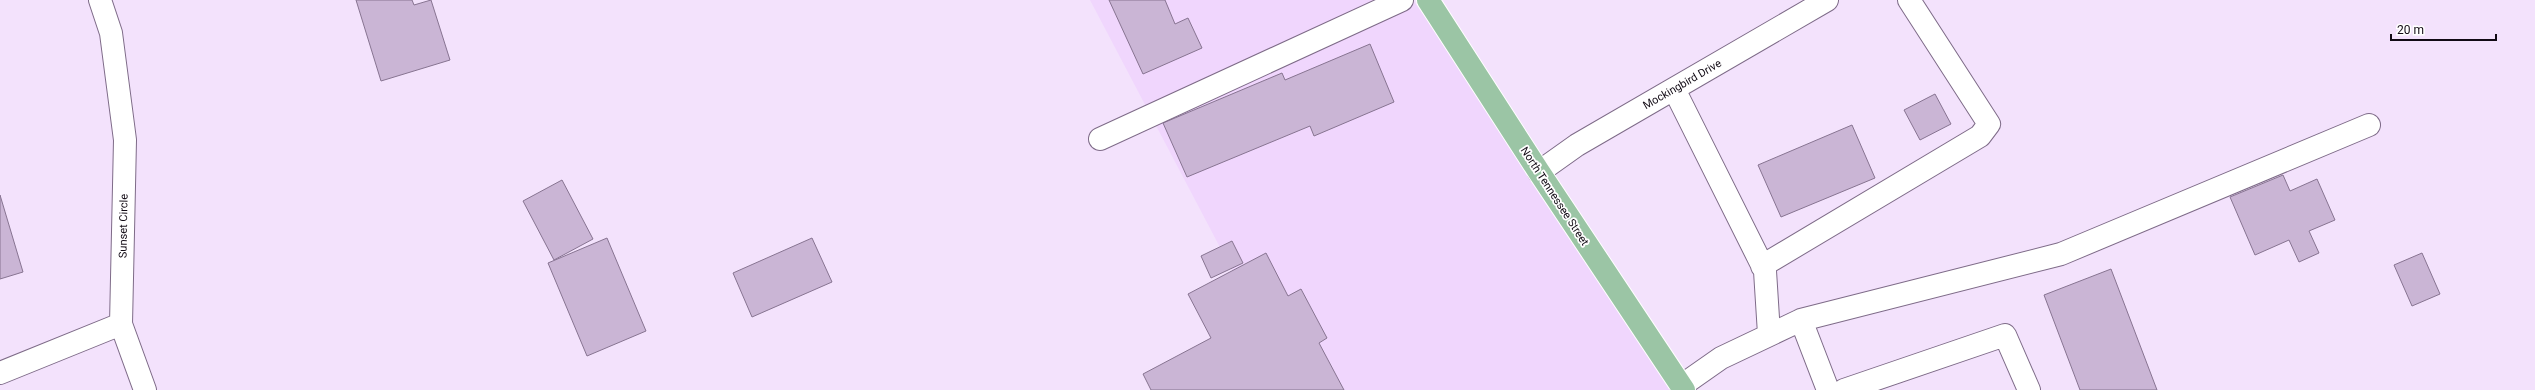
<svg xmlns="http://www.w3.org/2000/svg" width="2535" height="390" viewBox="0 0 2535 390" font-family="Roboto,sans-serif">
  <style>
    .built { fill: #f0d6fd }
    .building { fill: #cab5d5; stroke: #877491 }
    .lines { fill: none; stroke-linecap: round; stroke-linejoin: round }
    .minor-casing { stroke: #7e6b88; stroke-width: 24 }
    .major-casing { stroke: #fff; stroke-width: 24 }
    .minor { stroke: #fff; stroke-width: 22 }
    .major { stroke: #9bc5a5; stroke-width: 22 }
    .labels { text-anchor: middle; stroke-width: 3.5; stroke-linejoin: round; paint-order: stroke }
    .street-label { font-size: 11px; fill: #110a14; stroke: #fff }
  </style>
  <rect width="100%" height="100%" fill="#f3e2fc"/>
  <path class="built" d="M1090 0H1413L1687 390H1295Z"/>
  <path class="building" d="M356 0H412L414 5 431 0 450 60 381 81Z
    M1109 0H1165L1175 24 1188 18 1202 48 1143 74Z
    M1370 44 1394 102 1314 136 1310 126 1187 177 1163 123 1282 73 1285 80Z
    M1935 94 1951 124 1920 140 1904 110Z
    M1852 125 1875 178 1781 217 1758 165Z
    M2283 175 2290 191 2317 179 2335 220 2309 231 2319 253 2299 262 2289 240 2255 255 2230 197Z
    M562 180 593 239 554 260 523 201Z
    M0 195 23 272 0 279Z
    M607 238 646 331 587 356 548 263Z
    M812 238 832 282 752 317 733 273Z
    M1232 241 1243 263 1211 278 1201 256Z
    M1266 253 1288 296 1301 289 1327 338 1319 343 1344 390H1151L1143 374 1211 338 1188 294Z
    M2422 253 2440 294 2412 306 2394 265Z
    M2111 269 2157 390H2080L2044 295Z"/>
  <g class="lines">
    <defs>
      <path id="minor" d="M100 0 111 33 125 140 121 324 145 390
        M1674 89 1765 271 1769 334
        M1100 139 1402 0
        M1539 172 1577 145 1827 0
        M1762 266 1980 136 1989 124 1909 0
        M1801 320 1828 390
        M0 373 121 324
        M1681 386 1721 358 1801 320 2061 254 2369 125
        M1844 390 2005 335 2029 390"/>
      <path id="major" d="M1428 0 1539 172 1684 390"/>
    </defs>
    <use href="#minor" class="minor-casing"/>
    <use href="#major" class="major-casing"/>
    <use href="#minor" class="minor"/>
    <use href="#major" class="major"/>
  </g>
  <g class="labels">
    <g class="street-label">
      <text transform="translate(1682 84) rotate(-30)" y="4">Mockingbird Drive</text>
      <text transform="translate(1555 196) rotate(57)" y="4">North Tennessee Street</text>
      <text transform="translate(123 226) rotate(-89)" y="4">Sunset Circle</text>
    </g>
  </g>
  <path d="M2391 34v6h105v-6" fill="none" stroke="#110a14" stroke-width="2"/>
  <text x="2397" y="34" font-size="12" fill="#110a14" stroke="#ffffff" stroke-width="3" paint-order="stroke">20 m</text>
</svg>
